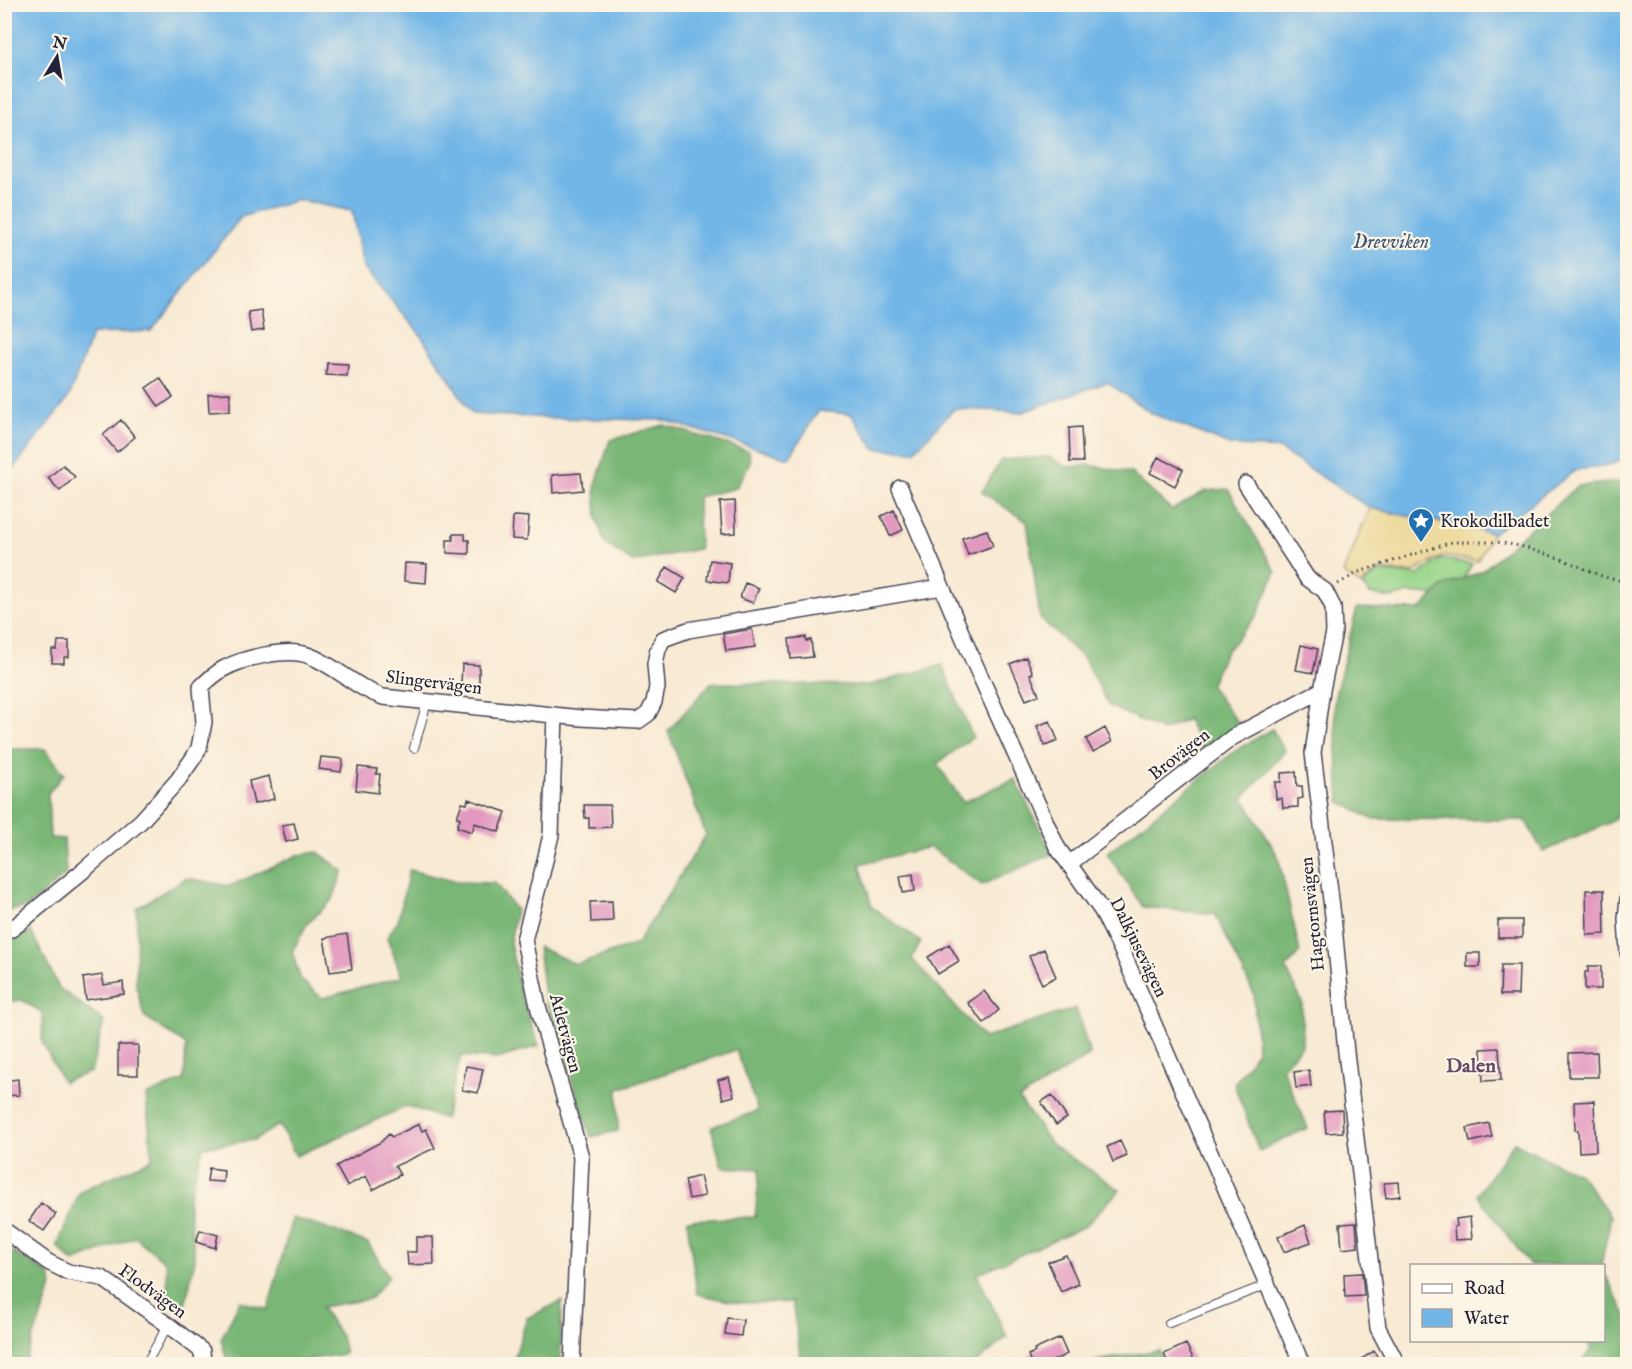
<svg xmlns="http://www.w3.org/2000/svg" width="1632" height="1369" viewBox="0 0 1632 1369" font-family="'IM FELL English',serif">
  <style>
    .green { fill: #99d68b; stroke: #5e7c63; stroke-width: 1.5 }
    .forest { fill: #7ab777; stroke: #4e6c59; stroke-width: 1.5 }
    .sand { fill: #eeda9e; stroke: #887e6c; stroke-width: 1.5 }
    .water { fill: #71b6e7; stroke: #4a6c91; stroke-width: 1.5 }
    .building { fill: #e298bf }
    .lines { fill: none; stroke-linecap: round; stroke-linejoin: round }
    .service-casing { stroke: #424052; stroke-width: 10 }
    .minor-casing { stroke: #424052; stroke-width: 18 }
    .path { stroke: #424052; stroke-width: 3; stroke-dasharray: 1.5 4.5; stroke-linecap: butt }
    .service { stroke: #fff; stroke-width: 8 }
    .minor { stroke: #fff; stroke-width: 15 }
    .labels { text-anchor: middle; stroke-width: 4.5; stroke-linejoin: round; paint-order: stroke }
    .poi-label { font-size: 18px; fill: #22223b; stroke: #fcf5e5; text-anchor: start }
    .street-label { font-size: 18px; fill: #22223b; stroke: #fcf5e5 }
    .water-label { font-size: 20px; font-style: italic; fill: #3e5677; stroke: #fcf5e5 }
    .neighbourhood-label { font-size: 20px; font-weight: bold; fill: #654b69; stroke: #fcf5e5 }
  </style>
  <rect width="100%" height="100%" fill="#fcf5e5"/>
  <filter id="ink" filterUnits="userSpaceOnUse"><feTurbulence type="fractalNoise" baseFrequency=".0167" numOctaves="2"/><feDisplacementMap in="SourceGraphic" scale="12" xChannelSelector="R" yChannelSelector="G"/><feConvolveMatrix kernelMatrix="1 2 1 2 8 2 1 2 1" color-interpolation-filters="sRGB"/></filter>
  <filter id="wash" filterUnits="userSpaceOnUse"><feTurbulence type="fractalNoise" baseFrequency=".008" numOctaves="4" result="noise"/><feDisplacementMap in="SourceGraphic" scale="24" xChannelSelector="R" yChannelSelector="G"/><feGaussianBlur stdDeviation="1.35" result="paint"/><feColorMatrix in="noise" values="0 0 0 0 0 0 0 0 0 0 0 0 0 0 0 0 0 1.4 0 .05"/><feComposite in="paint" operator="in"/></filter>
  <g filter="url(#wash)">
    <rect width="100%" height="100%" fill="#f8ead3"/>
    <path class="green" d="M1441 559 1472 564 1452 597 1409 593 1392 598 1370 594 1362 586 1378 572 1418 575Z"/>
    <path class="forest" d="M664 425 749 451 750 462 736 488 698 497 699 549 633 562 605 544 597 518 595 487 610 440Z
      M1048 457 1067 467 1089 465 1131 473 1172 510 1205 491 1228 489 1276 572 1257 615 1224 654 1210 686 1239 724 1203 751 1187 719 1163 731 1109 706 1084 659 1040 618 1027 522 982 492 1001 460Z
      M1627 481 1628 803 1611 822 1543 852 1525 820 1372 819 1340 802 1334 700 1357 608 1420 610 1442 587 1482 571 1578 486Z
      M942 665 973 737 937 764 963 802 1015 779 1052 854 982 885 930 847 860 864 872 907 921 942 912 959 984 1038 1076 1008 1090 1055 1019 1099 1052 1145 1120 1190 1085 1226 977 1274 1007 1337 975 1364H800L799 1346 792 1302 739 1303 697 1294 687 1220 755 1217 760 1169 722 1167 711 1127 758 1111 736 1050 618 1089V1131L591 1137 544 995 538 947 576 964 637 944 706 835 668 731 711 683 870 685Z
      M1272 729 1285 751 1243 798 1278 856 1300 952 1286 968 1302 1002V1046L1282 1068 1308 1128 1259 1151 1234 1084 1257 1051 1254 994 1215 914 1143 907 1107 853 1235 751Z
      M7 749H45L64 774 48 793 50 838 64 839 66 874 27 907 5 911V752Z
      M318 852 343 871 333 899 307 924 292 952 301 980 322 998 402 977 387 937 398 921 409 870 457 882 495 883 516 910 510 943 521 996 539 1046 497 1059 461 1056 445 1119 407 1106 296 1156 279 1125 254 1140 203 1147 188 1200 195 1260 183 1315 168 1303 166 1263 135 1237 73 1262 57 1246 80 1191 152 1159 146 1096 184 1080 186 1045 144 1016 136 985 137 908 186 878 230 886 298 855Z
      M31 931 59 988 104 1021 91 1072 63 1082 42 1042 43 1013 22 1000 5 1002V938H15Z
      M1514 1142 1551 1161 1580 1174 1611 1217 1601 1265H1530L1477 1195Z
      M292 1218 338 1232 368 1243 389 1277 370 1299 321 1307 341 1336 345 1354 312 1359 300 1364H238L226 1358 221 1339 240 1301 268 1310Z
      M4 1247 50 1275 52 1286 24 1364H5Z
      M1604 1272 1624 1311 1627 1315V1364H1578L1592 1350 1587 1341 1604 1340Z
      M562 1301 560 1364H493L513 1362 527 1318Z
      M1159 1350 1163 1364H1094L1097 1361Z"/>
    <path class="sand" d="M1370 508 1493 533 1477 561 1443 556 1412 573 1378 570 1361 585 1343 573Z"/>
    <path class="water" d="M5 4 1627 5V459L1609 465 1576 470 1493 533 1370 508 1279 449 1229 445 1151 413 1107 382 1020 413 989 410 954 409 914 451 875 449 851 414 818 411 789 458 664 420 552 418 472 414 420 334 363 267 352 211 298 200 241 217 151 331 92 334 69 397 14 468 5 474Z"/>
    <g id="blocks">
      <path class="building" d="M261 310 264 330 251 332 248 312Z
        M327 363 348 364 347 376 326 375Z
        M160 378 173 397 159 407 146 388Z
        M230 393V411L209 412 208 394Z
        M121 420 135 437 117 452 103 435Z
        M1081 427 1083 462H1070L1069 428Z
        M1158 457 1183 469 1175 486 1150 473Z
        M63 465 75 477 60 491 48 478Z
        M581 473 583 490 553 493 552 475Z
        M735 501 736 533 722 534 720 502Z
        M894 510 903 530 890 536 881 516Z
        M515 516 529 517 527 540 512 539 513 517Z
        M987 530 993 546 968 555 962 538Z
        M453 534H465V540H469V554L447 553V540H453Z
        M710 560 730 563 728 583 707 580Z
        M405 563 427 564 426 583 404 581Z
        M667 567 685 578 676 593 658 582Z
        M745 583 759 588 753 603 740 598Z
        M752 629 755 647 726 651 723 634Z
        M806 637V641L811 640 813 657 791 659 789 639Z
        M58 641H69V657H64V663H52V650H57Z
        M1301 645 1318 649 1313 673 1296 670Z
        M1026 657 1033 673 1030 674 1039 695 1026 700 1010 664Z
        M462 664 479 665V684H461Z
        M1050 721 1058 741 1045 746 1037 726Z
        M1105 728 1112 742 1093 752 1086 739Z
        M321 757 343 759 341 772 319 769Z
        M358 767 377 769 376 774H380L378 793 356 790Z
        M1296 772 1297 786H1302L1303 798 1298 799V807L1283 808 1282 798 1276 799 1275 782H1281V773Z
        M269 776 274 799 254 804 249 781Z
        M468 799 506 812 499 832 475 823 472 832 457 827 460 818 457 817 462 803 467 804Z
        M584 805H610L611 827 589 828V818H585Z
        M294 823 298 839 286 842 282 825Z
        M913 874 915 891 903 893 900 876Z
        M1586 890H1604L1605 934 1587 935Z
        M612 901 613 921 591 922 590 902Z
        M1498 920H1522V938H1498Z
        M347 934 352 969 330 972 324 938Z
        M949 944 959 961 938 974 928 957Z
        M1044 949 1056 977 1042 984 1029 956Z
        M1467 953H1480V967H1467Z
        M1501 965H1519L1518 995H1500Z
        M1588 966H1601V989H1585V972H1588Z
        M102 975 104 985 123 982 124 994 86 1000 83 978Z
        M984 991 999 1010 984 1023 968 1003Z
        M118 1045H138V1075H118Z
        M1499 1048 1501 1080 1483 1081 1481 1049Z
        M1597 1052 1598 1077H1569V1053Z
        M466 1066 483 1069 478 1093 462 1090Z
        M1309 1070 1311 1086 1296 1088 1294 1072Z
        M729 1077 734 1096 723 1099 718 1080Z
        M18 1079 19 1095 4 1096V1081Z
        M1052 1095 1067 1118 1056 1125 1041 1102Z
        M1594 1101 1596 1151 1579 1152 1578 1130H1575L1574 1102Z
        M1342 1110 1343 1132 1326 1133 1324 1111Z
        M1489 1123 1492 1137 1470 1142 1467 1128Z
        M419 1124 422 1131 426 1129 435 1148 395 1166 400 1175 373 1190 366 1176 347 1186 336 1166 381 1142 389 1134 392 1137Z
        M1120 1141 1127 1156 1113 1162 1107 1147Z
        M209 1168 224 1170 223 1182 207 1181Z
        M700 1176 705 1196 689 1199 685 1180Z
        M1399 1182 1400 1196 1386 1198 1384 1183Z
        M41 1203 56 1214 44 1231 29 1221Z
        M1470 1217 1472 1239 1455 1240 1454 1227 1457 1226 1456 1219Z
        M1356 1223 1358 1247 1342 1249 1340 1224Z
        M1305 1225 1311 1242 1284 1252 1278 1237Z
        M200 1230 218 1235 215 1248 196 1242Z
        M416 1237H433L434 1264 408 1265 407 1252H416Z
        M1066 1255 1079 1284 1061 1292 1048 1262Z
        M1362 1273 1364 1296 1345 1297 1344 1274Z
        M727 1318 743 1320 741 1336 725 1334Z
        M1060 1338 1067 1354 1045 1365H1032L1028 1355 1035 1352 1034 1350Z
        M1186 1344 1194 1360 1185 1365H1169L1164 1354Z
        M1374 1351 1382 1365H1352Z"/>
    </g>
  </g>
  <g filter="url(#ink)">
    <use href="#blocks" fill-opacity="0" stroke="#424052" stroke-width="1.5"/>
    <g class="lines">
      <defs>
        <path id="service" d="M414 748 427 702
          M1169 1323 1266 1285
          M146 1364 168 1325"/>
        <path id="minor" d="M1246 484 1307 578 1325 591 1333 607 1334 632 1322 690 1313 753 1333 916 1346 1052 1378 1328 1397 1364
          M900 488 969 651 1057 847 1102 911 1122 951 1302 1364
          M555 715 551 835 542 873 524 940 538 1006 581 1157 572 1364
          M1069 864 1233 737 1322 690
          M1628 899 1626 919 1628 953
          M4 928 12 929 84 870 141 821 178 780 194 757 199 748 204 722 201 687C208 680 215 674 223 669 243 658 287 647 310 656 336 666 356 688 383 697L581 718 638 721 648 714 654 702 657 687 655 664 658 649 663 639 688 630 942 587
          M4 1230 48 1262 68 1272 102 1278 168 1325 202 1351 203 1364"/>
      </defs>
      <use href="#service" class="service-casing"/>
      <use href="#minor" class="minor-casing"/>
      <path class="path" d="M1338 584 1359 572 1452 542H1497L1520 546 1562 559 1604 577 1628 582"/>
      <use href="#service" class="service"/>
      <use href="#minor" class="minor"/>
    </g>
  </g>
  <defs>
    <symbol id="sight-pin" viewBox="-11 -11 22 30"><path d="M0 17L-7.5 6A9.5 9.5 0 1 1 7.5 6Z" fill="#1f6fb2" stroke="#fcf5e5"/><path d="M0-6L1.8-2.2L6-1.7L2.9 1.2L3.7 5.4L0 3.3L-3.7 5.4L-2.9 1.2L-6-1.7L-1.8-2.2Z" fill="#fff"/></symbol>
  </defs>
  <g fill-rule="evenodd">
    <use href="#sight-pin" x="1406" y="506" width="30" height="40"/>
  </g>
  <g class="labels">
    <g class="poi-label">
      <text x="1440" y="527">Krokodilbadet</text>
    </g>
    <g class="street-label">
      <text transform="translate(434 682) rotate(7)" y="6">Slingervägen</text>
      <text transform="translate(1179 754) rotate(-38)" y="6">Brovägen</text>
      <text transform="translate(1312 914) rotate(-96)" y="6">Hagtornsvägen</text>
      <text transform="translate(1139 947) rotate(64)" y="6">Dalkjusevägen</text>
      <text transform="translate(566 1033) rotate(75)" y="6">Atletvägen</text>
      <text transform="translate(153 1291) rotate(36)" y="6">Flodvägen</text>
    </g>
    <g class="water-label">
      <text x="1391" y="248">Drevviken</text>
    </g>
    <g class="neighbourhood-label">
      <text x="1471" y="1072">Dalen</text>
    </g>
  </g>
  <rect width="1632" height="1369" fill="none" stroke="#fcf5e5" stroke-width="24"/>
  <rect x="1410" y="1264" width="195" height="78" fill="#fcf5e5" stroke="#a5a1a1" stroke-width="1.5"/>
  <rect x="1422" y="1284" width="30" height="9" fill="#ffffff" stroke="#a5a1a1" stroke-width="1.5"/>
  <text x="1464" y="1294" font-size="18" fill="#22223b">Road</text>
  <rect x="1422" y="1309" width="30" height="18" fill="#71b6e7" stroke="#a5a1a1" stroke-width="1.5"/>
  <text x="1464" y="1324" font-size="18" fill="#22223b">Water</text>
  <g transform="translate(57 57) rotate(11)" stroke="#fcf5e5" stroke-width="4.5" paint-order="stroke">
  <path d="M0-4.5L10 22L0 15L-10 22Z" fill="#22223b"/>
  <text y="-9" font-size="16" font-weight="bold" text-anchor="middle" fill="#22223b">N</text>
  </g>
</svg>
